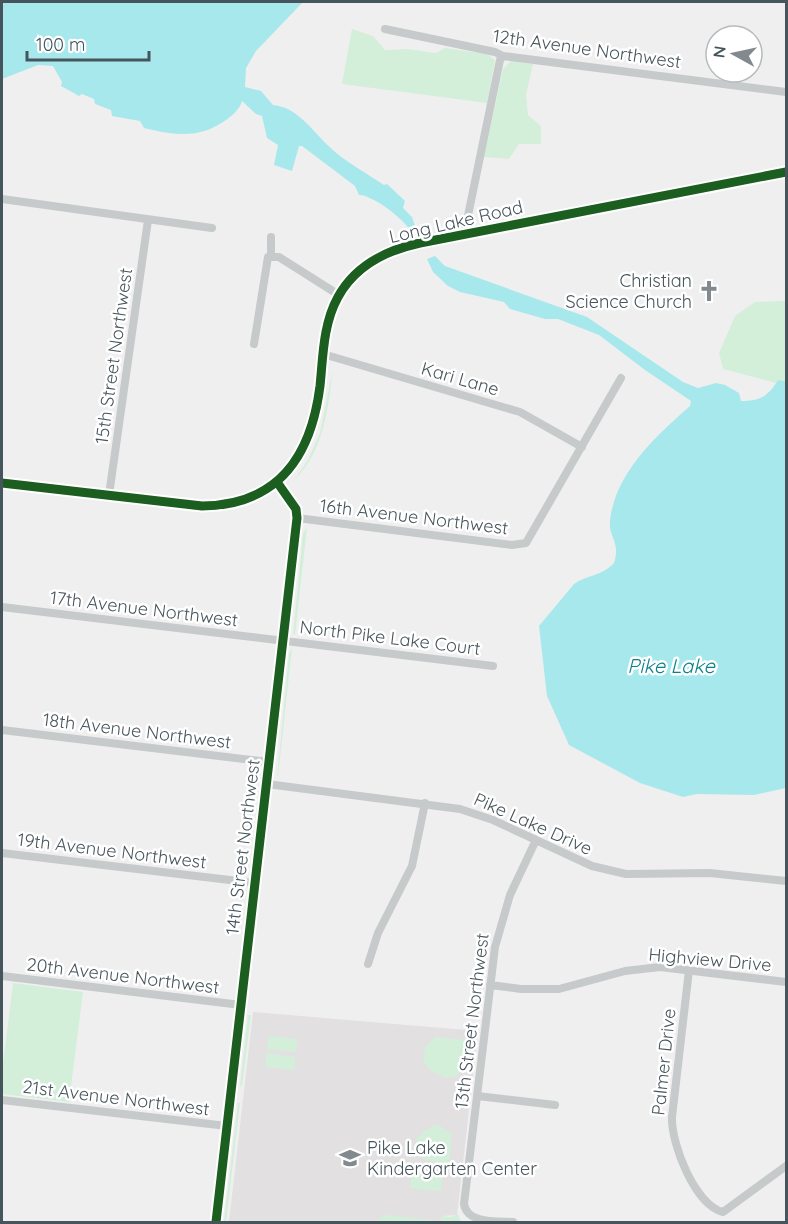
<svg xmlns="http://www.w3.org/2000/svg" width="788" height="1224" viewBox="0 0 788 1224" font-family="Quicksand,sans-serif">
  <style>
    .education { fill: #e2e0e1 }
    .green { fill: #d3efda }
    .water { fill: #a7e8ed }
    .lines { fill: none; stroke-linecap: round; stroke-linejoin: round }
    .minor { stroke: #c6cacb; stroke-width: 8 }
    .tertiary { stroke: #c6cacb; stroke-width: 10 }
    .cycleway-casing { stroke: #fff; stroke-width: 13 }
    .cycleway { stroke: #1b5e20; stroke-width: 9 }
    .labels { text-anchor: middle; stroke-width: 5; stroke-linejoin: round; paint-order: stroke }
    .street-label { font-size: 18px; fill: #46545b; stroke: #fff }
    .poi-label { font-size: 18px; fill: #46545b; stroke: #fff; text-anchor: end }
    .water-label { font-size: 20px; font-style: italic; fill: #0d818b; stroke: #fff }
  </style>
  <rect width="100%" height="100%" fill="#f0efef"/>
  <path class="education" d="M253 1012 478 1031 457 1215 442 1216 441 1222H229Z"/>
  <path class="green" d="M352 29 373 36 385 50 408 49 436 53 445 48 487 54 495 60 487 103 342 84Z
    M511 61 533 64 526 95 528 115 541 126V144H519L509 159 484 157 503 69Z
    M786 301V381L778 380 776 383 723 369 719 353 735 316 755 302Z
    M333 369C328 408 324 452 294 480L308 460 320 433Z
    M307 528 295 634 293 635 303 533Z
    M292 648 278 776 277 777 289 654Z
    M13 983 83 992 69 1102 2 1094V1072Z
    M248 1015H251L242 1087 240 1085Z
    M269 1036 297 1039 296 1052 267 1049Z
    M435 1037 466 1040 464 1065 457 1076 446 1078 430 1070 423 1060 426 1046Z
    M266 1053 295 1057 294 1070 265 1067Z
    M238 1103H240L226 1222H224Z
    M439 1125 452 1134 449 1164C441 1162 428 1162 421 1157 404 1144 426 1126 439 1125Z
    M412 1170 443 1173 441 1191 410 1188Z
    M458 1214 461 1222H375L385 1215 441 1221 442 1216 451 1217Z"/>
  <path class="water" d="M2 2H303L256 51 246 68 245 87 261 91 273 105C299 107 315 135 334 151 349 164 368 174 384 185L387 184 405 201 403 208 412 217 417 232H411C406 220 371 194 359 195L355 186 302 146H299L292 171 274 165 278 145 267 138 262 116 256 114 242 101C240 109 231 117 223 122 198 139 173 135 144 128L140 121 112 116 111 110 95 104 94 99 82 94 79 96 61 86 62 82 53 66 38 65 2 79Z
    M435 256 445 266 587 317 683 382 698 388 716 383 725 385 739 393 741 401C761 401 768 396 778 380L786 381V788L754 795 697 794 683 797 640 783 569 745 547 696 539 626 574 584C587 575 602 576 614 563 621 542 608 537 610 520 616 472 656 436 690 406L691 401 645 370 599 335 558 319H545L510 309 504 302 460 292 448 286 433 272 427 259Z"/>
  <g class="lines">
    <path class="minor" d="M385 29 495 52 503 56 786 92
      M2 199 212 228
      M464 235 500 60 503 56
      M271 237V256
      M254 344 268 257H279L339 295
      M323 354 520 412 582 447
      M109 495 148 220
      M297 518 512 545 526 543 621 378
      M2 607 493 666
      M2 730 269 762
      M267 784 460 809 493 820 592 866 626 874 710 873 786 881
      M2 853 255 883
      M368 964 378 933 412 866 425 803
      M689 970 672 1117C671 1144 695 1205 723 1212L786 1166
      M2 976 241 1005
      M490 985 521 989H559L625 971 660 967 786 982
      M477 1096 555 1105
      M2 1100 227 1126
      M513 1222C497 1221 467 1224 464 1204L495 947 510 895 536 840"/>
    <path class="tertiary" d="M2 483 202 506C278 505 311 457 320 386 323 357 323 324 338 297 355 266 387 250 420 243L786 172
      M216 1222 297 518 296 509 277 482"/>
    <defs>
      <path id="cycleway" d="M2 483 202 506C278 505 311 457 320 386 323 357 323 324 338 297 355 266 387 250 420 243L786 172
        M216 1222 297 518 296 509 277 482"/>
    </defs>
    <use href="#cycleway" class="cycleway-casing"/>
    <use href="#cycleway" class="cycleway"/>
  </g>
  <defs>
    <symbol id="church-bare" viewBox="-9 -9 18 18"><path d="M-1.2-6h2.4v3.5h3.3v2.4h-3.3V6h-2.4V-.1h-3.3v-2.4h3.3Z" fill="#828a8f" stroke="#fff" stroke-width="2.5" paint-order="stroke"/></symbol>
    <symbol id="school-bare" viewBox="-9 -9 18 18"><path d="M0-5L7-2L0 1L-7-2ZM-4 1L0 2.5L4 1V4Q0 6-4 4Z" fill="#828a8f" stroke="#fff" stroke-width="2.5" paint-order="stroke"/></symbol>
  </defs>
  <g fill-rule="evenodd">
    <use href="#church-bare" x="694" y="276" width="30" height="30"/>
    <use href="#school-bare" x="335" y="1143" width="30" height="30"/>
  </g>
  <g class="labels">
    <g class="street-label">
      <text transform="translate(587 49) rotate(8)" y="6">12th Avenue Northwest</text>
      <text transform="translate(456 222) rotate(-13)" y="6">Long Lake Road</text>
      <text transform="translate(114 356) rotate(-82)" y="6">15th Street Northwest</text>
      <text transform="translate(460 379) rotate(16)" y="6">Kari Lane</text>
      <text transform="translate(414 517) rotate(7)" y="6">16th Avenue Northwest</text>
      <text transform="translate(144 609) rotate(7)" y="6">17th Avenue Northwest</text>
      <text transform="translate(390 638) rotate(7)" y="6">North Pike Lake Court</text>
      <text transform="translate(137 731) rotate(7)" y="6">18th Avenue Northwest</text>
      <text transform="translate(533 824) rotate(24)" y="6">Pike Lake Drive</text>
      <text transform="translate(243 847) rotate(-83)" y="6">14th Street Northwest</text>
      <text transform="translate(112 851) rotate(7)" y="6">19th Avenue Northwest</text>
      <text transform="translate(710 960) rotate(5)" y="6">Highview Drive</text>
      <text transform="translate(123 976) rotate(7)" y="6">20th Avenue Northwest</text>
      <text transform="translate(472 1021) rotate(-83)" y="6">13th Street Northwest</text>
      <text transform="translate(664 1062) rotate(-84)" y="6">Palmer Drive</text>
      <text transform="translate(116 1098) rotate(7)" y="6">21st Avenue Northwest</text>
    </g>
    <g class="poi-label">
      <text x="692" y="287">Christian<tspan x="692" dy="21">Science Church</tspan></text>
      <text x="367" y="1154" text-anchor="start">Pike Lake<tspan x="367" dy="21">Kindergarten Center</tspan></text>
    </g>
    <g class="water-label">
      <text x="671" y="673">Pike Lake</text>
    </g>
  </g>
  <rect width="788" height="1224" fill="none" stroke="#46545b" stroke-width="6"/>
  <g transform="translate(734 54) rotate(278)"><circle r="28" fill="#ffffff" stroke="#b5bbbd" stroke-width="1.5"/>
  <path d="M0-4.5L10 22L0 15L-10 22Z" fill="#828a8f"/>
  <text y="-9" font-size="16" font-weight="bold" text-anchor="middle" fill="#46545b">N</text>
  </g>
  <path d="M27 51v9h122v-9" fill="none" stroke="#46545b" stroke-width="3"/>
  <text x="36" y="51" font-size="18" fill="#46545b" stroke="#ffffff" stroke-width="4.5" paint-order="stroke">100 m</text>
</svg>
